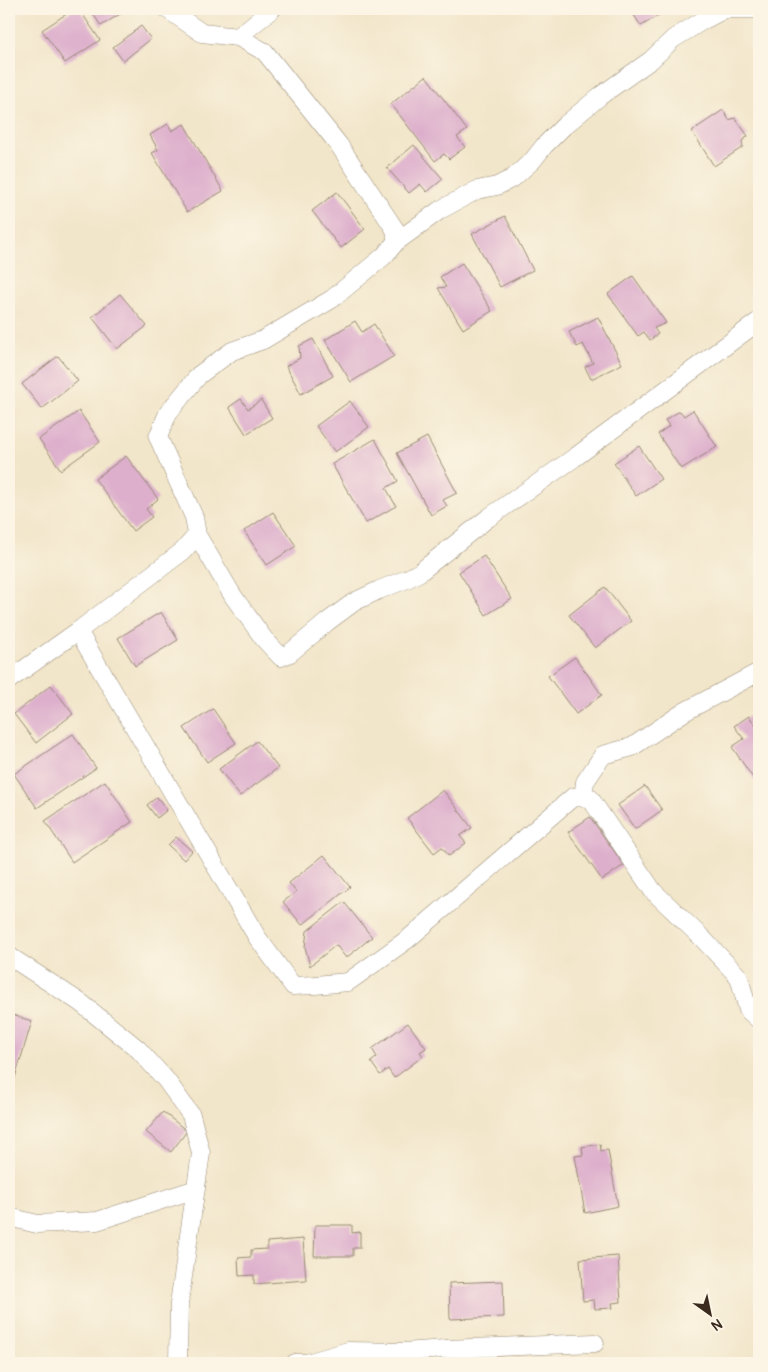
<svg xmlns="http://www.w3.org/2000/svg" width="768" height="1372" viewBox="0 0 768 1372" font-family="Pangolin,sans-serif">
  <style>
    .building { fill: #ddafcc }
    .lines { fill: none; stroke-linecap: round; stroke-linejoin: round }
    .minor-casing { stroke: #968874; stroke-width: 19 }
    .minor { stroke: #fff; stroke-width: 18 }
  </style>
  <rect width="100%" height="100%" fill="#fcf5e5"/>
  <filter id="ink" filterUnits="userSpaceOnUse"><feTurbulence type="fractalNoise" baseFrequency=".02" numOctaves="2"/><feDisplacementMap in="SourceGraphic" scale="10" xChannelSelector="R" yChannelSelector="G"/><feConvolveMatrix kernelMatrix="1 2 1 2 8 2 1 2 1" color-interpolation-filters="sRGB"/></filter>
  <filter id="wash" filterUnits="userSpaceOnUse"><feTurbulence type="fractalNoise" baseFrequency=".0096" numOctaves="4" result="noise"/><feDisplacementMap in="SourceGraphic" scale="20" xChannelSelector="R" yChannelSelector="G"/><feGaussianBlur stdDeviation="1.12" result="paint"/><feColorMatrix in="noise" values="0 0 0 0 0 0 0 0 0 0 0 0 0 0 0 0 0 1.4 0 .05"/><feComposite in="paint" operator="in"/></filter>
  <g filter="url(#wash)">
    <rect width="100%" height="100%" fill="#f2e6ca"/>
    <g id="blocks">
      <path class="building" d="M74 9H79L100 40 65 63 42 30Z
        M90 9H128L101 26Z
        M630 9H669L641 26Z
        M141 26 151 39 123 61 113 47Z
        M426 76 467 130 457 137 465 147 449 159 444 154 435 161 391 104Z
        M723 110 729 120 735 118 748 136 742 141 743 147 714 166 692 131Z
        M168 124 172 131 184 124 223 191 187 212 152 153 158 150 150 135Z
        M414 145 443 179 427 192 420 184 409 193 387 168Z
        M337 192 365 229 341 248 312 211Z
        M505 216 533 270 500 287 472 234Z
        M462 263 492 311 463 329 438 288 446 287 440 277Z
        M633 276 666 323 654 328 658 334 650 340 644 332 638 336 608 294Z
        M120 294 147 326 117 349 92 317Z
        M598 317 622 364 591 379 585 367 593 363 583 344 577 347 569 332Z
        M355 321 362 332 374 324 394 356 351 382 325 340Z
        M313 339 333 376 301 394 286 366 300 358 299 346Z
        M58 356 78 381 42 409 22 384Z
        M241 399 248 409 261 400 272 418 246 434 229 407Z
        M350 401 369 427 335 452 316 426Z
        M693 410 717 447 681 469 658 434 669 426 665 420 680 411 684 416Z
        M79 411 100 442 61 470 39 439Z
        M427 437 457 493 443 500 447 506 431 515 397 453Z
        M375 439 398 481 386 488 396 506 366 523 332 464Z
        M639 446 661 479 636 496 614 463Z
        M126 456 158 499 146 509 152 517 133 531 95 479Z
        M273 512 296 546 267 565 244 531Z
        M484 556 512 599 486 615 459 572Z
        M605 587 631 621 595 648 569 615Z
        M161 612 178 640 135 666 118 638Z
        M575 657 602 695 576 714 548 676Z
        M51 685 73 714 36 743 14 714Z
        M213 709 236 743 207 762 184 728Z
        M749 716 756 726 759 724V778L755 781 732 747 744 739 734 726Z
        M73 734 96 768 37 808 14 774Z
        M257 741 278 768 240 796 219 769Z
        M105 781 132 822 72 862 45 821Z
        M645 786 662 810 635 829 618 805Z
        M443 790 472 828 460 836 466 843 449 856 442 847 434 853 407 818Z
        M157 797 167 810 157 818 147 805Z
        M590 817 624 865 602 880 568 832Z
        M176 837 192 851 184 860 168 845Z
        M324 855 350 887 302 925 283 902 296 892 289 883Z
        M344 902 372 937 346 958 336 945 310 966 305 947 307 931Z
        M9 1014 32 1021 11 1091H9Z
        M408 1023 426 1048 420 1052 423 1056 394 1078 388 1069 380 1075 371 1062 377 1057 372 1049Z
        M163 1112 187 1131 171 1152 146 1132Z
        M600 1144 601 1151 608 1150 618 1206 585 1213 575 1156 583 1155 582 1147Z
        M315 1225H352V1233L360 1232V1248H353V1256H314Z
        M303 1239 306 1280 254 1284V1275L239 1276 238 1258 251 1257V1250L267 1249V1242Z
        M618 1256 621 1302 612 1303 613 1308 595 1309 594 1300 583 1301 580 1259Z
        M503 1281 504 1317 450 1319 449 1283Z"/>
    </g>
  </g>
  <g filter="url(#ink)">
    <use href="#blocks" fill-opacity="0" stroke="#968874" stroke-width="1"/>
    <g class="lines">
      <defs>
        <path id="minor" d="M238 37 272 9
          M396 242 440 210 477 190 497 186 513 178 533 160 544 146 564 126 600 96 651 60 673 39 702 21 725 9H759
          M197 535 233 596 264 639 281 657 290 653 327 622 354 602 379 590 407 579 420 572 488 518 574 458 759 321
          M78 631 183 551 197 535 194 517 158 437 168 413 199 375 232 351 263 340 332 299 384 256 396 242V231L339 145 265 52 238 37 202 33 167 9
          M9 680 78 631 257 937 293 986 315 985 348 982 408 939 573 797 590 798 653 891 702 938 739 977 748 1010 759 1020
          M583 798 585 782 603 755 632 747 684 712 759 672
          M9 956 81 1003 138 1049 166 1080 191 1115 201 1153 179 1304 178 1363
          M9 1217 37 1224 97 1221 196 1189
          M295 1363H307L348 1351 404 1352 445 1349 595 1343"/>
      </defs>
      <use href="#minor" class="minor-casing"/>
      <use href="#minor" class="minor"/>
    </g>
  </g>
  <rect width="768" height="1372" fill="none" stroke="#fcf5e5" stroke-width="30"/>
  <g transform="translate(710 1314) rotate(147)" stroke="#fcf5e5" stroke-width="4" paint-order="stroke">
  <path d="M0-4L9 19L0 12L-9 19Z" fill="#3b2a1e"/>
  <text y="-8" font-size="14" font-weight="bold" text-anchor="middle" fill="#3b2a1e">N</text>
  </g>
</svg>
